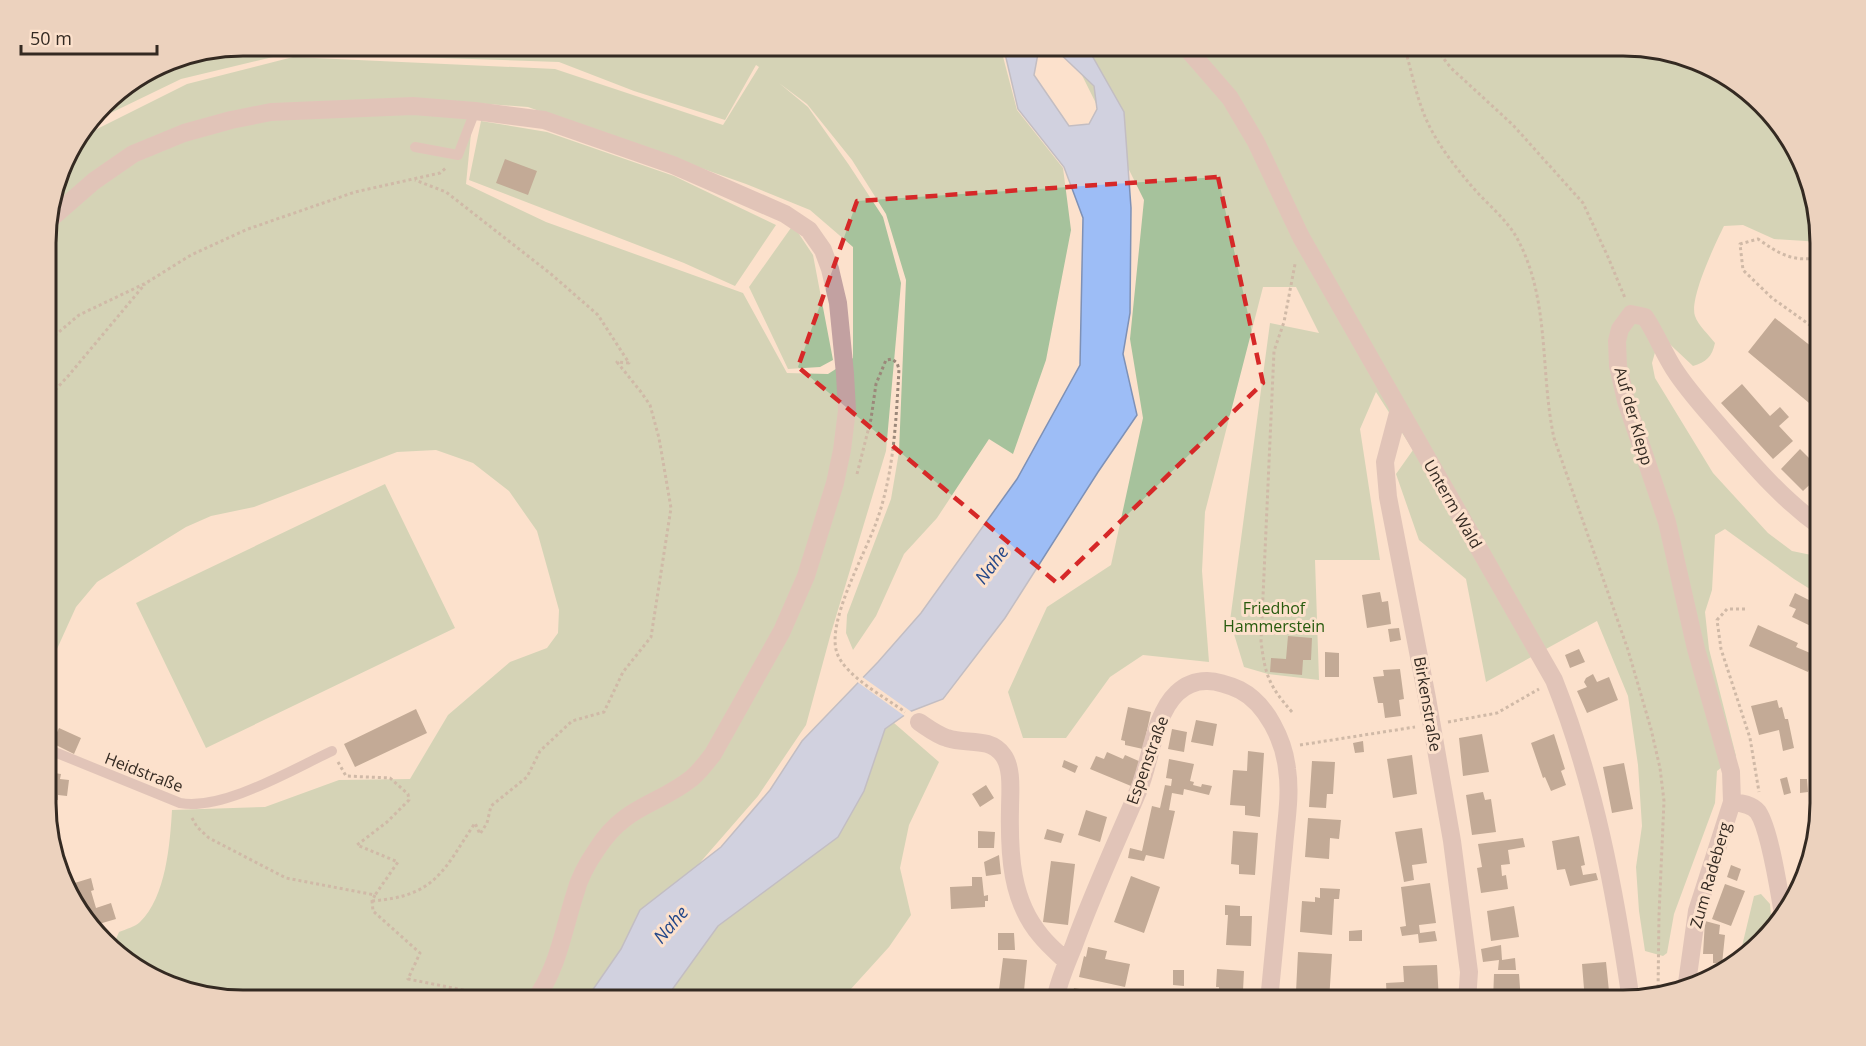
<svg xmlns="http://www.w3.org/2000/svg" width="1866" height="1046" viewBox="0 0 1866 1046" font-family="'Open Sans',sans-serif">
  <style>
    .green { fill: #a6c29c; fill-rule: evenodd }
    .water { fill: #9dbdf6; stroke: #7e91b6; stroke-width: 1.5; fill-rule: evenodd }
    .pier { fill: #fce1cc }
    .building { fill: #7f6754 }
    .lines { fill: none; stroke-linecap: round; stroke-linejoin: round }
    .path { stroke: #9b887a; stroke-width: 3; stroke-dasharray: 3 3; stroke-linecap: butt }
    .service { stroke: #c2a1a1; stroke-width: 10 }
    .minor { stroke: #c2a1a1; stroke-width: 18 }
    .marked { fill: none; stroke: #d62828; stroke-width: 4.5; stroke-dasharray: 12 8; stroke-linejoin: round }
    .labels { text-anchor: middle; stroke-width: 6; stroke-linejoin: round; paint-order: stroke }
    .street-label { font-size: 16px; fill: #342a22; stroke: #fce1cc }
    .park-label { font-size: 16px; fill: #275a0d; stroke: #fce1cc }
    .water-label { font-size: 18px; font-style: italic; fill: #234789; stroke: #fce1cc }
    .rim { fill: none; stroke: #342a22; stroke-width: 3 }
  </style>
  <rect width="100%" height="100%" fill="#fce1cc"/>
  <path class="green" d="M243 45H997L1001 49 1017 110 1063 168 1071 230 1046 360 1013 454 989 439 937 518 904 554 876 616 853 650 846 633 847 615 891 499 899 452 906 280 886 214 852 160 807 104 779 83 808 107 849 165 883 217 901 283 886 451 831 633 806 725 758 796 616 959 590 1001H242L144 975 113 946 119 932C126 929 135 927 140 922 166 897 170 844 172 810L265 807 339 780 410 779 448 715 510 662 547 648 558 633 559 610 537 531 509 491 473 463 436 450 397 452 254 507 211 516 186 527 97 582 76 607 47 671V217L52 199 66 185C60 162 63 158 77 139L187 84 293 57 555 69 723 125 759 67 756 65 725 120 634 91 559 62 290 53 181 79 90 123 112 94 167 60ZM474 103 528 107 746 184 810 210 853 247V358L828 374 787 373 743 293 546 222 466 184Z
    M1067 45H1624L1722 71 1788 133 1821 229V242L1774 239 1743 225 1724 226C1715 244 1689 299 1695 316 1698 325 1709 335 1715 343 1712 357 1706 362 1693 366L1660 335 1652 363 1655 378 1713 473 1768 533 1792 551 1821 557V596L1794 579 1725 529 1715 535 1712 590 1705 612 1709 649 1736 756 1717 771 1715 803 1674 914 1667 953 1663 956 1645 951 1639 911 1636 867 1642 826 1638 765 1628 696 1597 621 1486 682 1466 579 1419 540 1396 474 1413 450 1376 392 1360 429 1380 560H1315L1319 680 1268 674 1244 667 1230 621 1270 323 1319 333 1296 287H1263L1205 512 1202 571 1209 662 1143 655 1110 677 1066 738H1023L1008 692 1047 607 1111 565 1143 418 1130 339 1144 200Z
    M481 121 547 132 674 176 776 225 735 286 684 263 469 180Z
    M793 225 813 255 833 360 820 367 788 369 749 287Z
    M385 484 455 628 206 748 136 603Z
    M894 723 939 762 909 825 900 868 911 915 889 947 840 1001H664L718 926 838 837 864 791 885 729Z
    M1761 894 1770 904 1772 926 1738 963 1754 896Z"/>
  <path class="water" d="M1003 45H1086L1124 112 1131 208 1130 313 1123 354 1137 415 1098 472 1005 618 943 699 909 712 885 729 864 791 838 837 718 926 664 1001H585L621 949 640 910 721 847 770 790 802 741 878 662 921 613 1017 479 1080 365 1083 218 1064 167 1018 109ZM1039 48 1055 49 1094 86 1097 109 1089 124 1069 126 1034 75Z"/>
  <path class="pier" d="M861 676 913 713 906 717 856 681Z"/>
  <path class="building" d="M505 159 537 171 528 195 496 183Z
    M1775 318 1821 354V413L1748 352Z
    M1742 384 1770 416 1780 407 1789 417 1779 426 1793 441 1773 459 1721 403Z
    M1800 449 1821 470V474L1803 491 1781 469Z
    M1380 592 1382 602 1388 601 1391 624 1367 628 1362 595Z
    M1795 593 1821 606V626L1817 624 1815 628 1792 617 1796 609 1789 606Z
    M1758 625 1798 643 1796 647 1815 655 1808 672 1749 646Z
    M1399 628 1401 640 1390 642 1388 629Z
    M1288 636 1312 638 1311 660H1303L1302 675 1270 672 1271 658 1286 659Z
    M1579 649 1585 662 1570 668 1565 655Z
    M1325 652 1339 653V677H1325Z
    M1400 669 1404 699 1399 700 1401 716 1385 718 1383 703H1378L1373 677 1384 676 1383 670Z
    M1593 674 1597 682 1609 677 1618 700 1587 713 1577 691 1587 687 1584 682 1586 678Z
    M1777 700 1779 708 1782 707 1785 719H1788L1794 748 1783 751 1779 730 1759 735 1751 706Z
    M1128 707 1151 712 1143 749 1125 745V741L1121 740Z
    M416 709 427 733 355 767 344 744Z
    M1196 720 1217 724 1213 746 1191 742Z
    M59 728 81 738 74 754 52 743Z
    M1172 729 1187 732 1184 752 1168 749Z
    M1482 734 1489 772 1463 776 1459 738Z
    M1554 734 1565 769 1561 771 1566 785 1551 791 1545 777 1543 778 1531 743Z
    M1363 741 1364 752 1355 753 1353 743Z
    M1248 751 1264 753 1260 817 1245 815V806L1230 805 1233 770 1247 771Z
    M1107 752 1123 759 1125 755 1141 762 1131 786 1090 769 1096 756 1104 759Z
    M1412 755 1417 794 1393 798 1387 759Z
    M1169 759 1194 764 1190 781 1194 782 1193 785 1201 787 1202 784 1212 786 1209 795 1184 789 1183 795 1172 793 1169 810 1175 811 1164 859 1146 855 1144 861 1128 858 1130 848 1142 851 1152 806 1160 808 1165 785 1171 786 1172 779 1166 778Z
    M1064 760 1078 766 1075 773 1062 767Z
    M1312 761 1335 762 1333 794H1327L1326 808 1309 807Z
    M1624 763 1633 809 1612 813 1603 767Z
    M47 772 61 774 60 779 69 780 67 796 58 795V800L47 799Z
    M1787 777 1791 793 1784 795 1780 779Z
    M1800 779H1807L1808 792 1800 793Z
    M986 785 994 798 980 807 972 794Z
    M1483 792 1485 800 1491 799 1496 832 1472 835 1466 795Z
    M1086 810 1107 817 1100 842 1078 835Z
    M1308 818 1341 820 1339 839 1330 838 1329 859 1305 857Z
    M1422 828 1427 863 1412 865 1414 880 1404 882 1395 832Z
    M1047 829 1064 834 1061 843 1044 839Z
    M978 831 995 832 994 848H978Z
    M1233 831 1258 833 1255 875 1239 874V865L1231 864Z
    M1579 836 1585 865 1581 866 1583 875 1596 873 1598 880 1570 886 1565 869 1557 870 1552 841Z
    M1523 838 1525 847 1508 850 1510 864 1501 865 1502 876 1506 875 1508 889 1481 893 1477 868 1482 867 1478 844Z
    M999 855 1001 874 986 876 984 862Z
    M1051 861 1075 864 1068 925 1043 922Z
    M1731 865 1741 869 1737 881 1727 877Z
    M1131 876 1160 887 1144 933 1114 922Z
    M972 877H982L984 896 988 895V901H985V907L951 909 950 887 972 886Z
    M91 878 94 890 91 891 96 908 111 903 116 919 92 926 78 913 68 885Z
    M1430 883 1436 923 1419 925 1420 933 1435 931 1437 941 1419 943 1418 934 1402 936 1400 927 1406 926 1401 887Z
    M1725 884 1745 891 1731 926 1712 919Z
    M1320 888 1340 889 1339 899H1334L1332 935 1300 932 1302 901 1315 902V897L1320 898Z
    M1225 905 1240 906V916H1252L1251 946 1226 945 1228 915H1225Z
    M1514 906 1519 937 1491 941 1487 911Z
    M1705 921 1720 925 1719 934 1725 935 1722 964 1713 963V954H1703Z
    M1362 930V941H1349V931Z
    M998 933H1014L1015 950H998Z
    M1501 945 1502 960 1515 958 1516 970H1498L1499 960 1483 962 1481 949Z
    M1088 947 1107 951 1105 959 1130 964 1125 987 1079 977 1084 956 1086 957Z
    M1298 952 1332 954 1329 1001H1299V993L1296 992Z
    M1003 958 1027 960 1023 1001H986L987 989 999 990Z
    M1606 962 1610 1001H1585L1582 964Z
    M1437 965 1439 1001H1387L1386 983 1404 982 1403 966Z
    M1217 969 1244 971 1243 991H1246L1245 1001H1218L1219 987H1216Z
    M1173 970H1184V986L1173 985Z
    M1494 974H1519L1521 1001H1493Z
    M1074 988 1109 994 1108 1001H1071Z"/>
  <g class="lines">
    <path class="path" d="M1404 45C1411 69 1416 96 1426 119 1436 142 1453 164 1469 183 1485 203 1508 219 1519 242 1550 302 1540 373 1554 438L1628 650 1651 729 1660 768 1664 801 1659 915 1658 993
      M1433 45 1451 68 1513 125 1583 203 1608 257 1625 298
      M1821 257C1794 263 1779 254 1758 239L1740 244 1743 270 1772 298 1821 333
      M47 345 53 337 79 315 146 283 191 255 248 229 355 192 440 173 447 167
      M47 399 69 375 145 284
      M857 474 871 419 876 384 886 360 892 359 897 363 899 369C896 421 894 474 876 523 865 554 826 622 837 653 845 676 885 697 905 712
      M1745 609H1727L1717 620 1721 649 1750 738 1759 792
      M1292 712C1269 686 1265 675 1261 641L1274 351 1284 322 1295 264
      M1448 722 1497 713 1539 689
      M1300 745 1415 727
      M338 762 346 776 390 778 408 794 409 800 387 822 357 845 398 862 375 895
      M192 818 197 827 209 838 286 878 375 895 372 901 373 911 420 953 408 979 463 990 456 1001
      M372 901C436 896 443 871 475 823L480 834 487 823 491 806 527 777 540 751 572 721 604 712 623 672 651 637 671 508 659 438 650 405 641 392 617 362 629 363 598 315 551 274 446 192 415 180"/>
    <path class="service" d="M415 147 458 155 475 111
      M47 749 180 803C223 811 293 769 332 751"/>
    <path class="minor" d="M1184 45 1230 98 1256 142 1301 237 1554 680C1595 783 1615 891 1631 1001
      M47 222 94 181 133 154 184 133 231 120 271 112 413 106 475 111 544 120 673 165 785 214 809 230 823 250 830 269 838 303 845 374 847 410 842 450 835 483 806 576 782 631 713 754C707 762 700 771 692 778 657 806 625 805 597 849 588 862 579 878 575 894 563 931 558 969 534 1001
      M1399 409 1385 462 1388 497 1427 698 1452 841 1469 972 1467 1001
      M919 722C928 728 937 735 947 738 966 745 989 736 1003 755 1013 768 1010 793 1010 809 1009 854 1011 901 1041 936 1049 946 1059 954 1067 962
      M1732 802C1741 803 1752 804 1758 812 1770 830 1779 891 1783 914
      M1687 983 1697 911 1732 802 1731 772 1696 649 1667 522 1626 401 1618 366 1617 341 1620 329 1631 314 1645 317C1656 333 1663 352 1674 369 1688 391 1706 410 1723 430 1754 466 1782 499 1821 527
      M1055 1001C1058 982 1067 963 1074 945 1093 892 1117 841 1139 789 1151 760 1154 715 1177 693 1196 675 1218 680 1240 690 1267 704 1284 741 1287 769 1291 794 1286 822 1284 847 1279 898 1274 949 1269 1001"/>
  </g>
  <path d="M0 0H1866V1046H0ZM1218 177 1263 383 1057 583 798 367 857 201Z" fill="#fce1cc" fill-opacity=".55" fill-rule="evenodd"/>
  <path class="marked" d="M1218 177 1263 383 1057 583 798 367 857 201Z"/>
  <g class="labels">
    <g class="street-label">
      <text transform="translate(1634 416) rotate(74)" y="6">Auf der Klepp</text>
      <text transform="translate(1453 504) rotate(60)" y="6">Unterm Wald</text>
      <text transform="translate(1428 704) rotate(80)" y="6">Birkenstraße</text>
      <text transform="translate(1147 760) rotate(-70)" y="6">Espenstraße</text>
      <text transform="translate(144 772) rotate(21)" y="6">Heidstraße</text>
      <text transform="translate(1710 875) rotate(-74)" y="6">Zum Radeberg</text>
    </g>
    <g class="park-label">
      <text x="1274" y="614">Friedhof<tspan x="1274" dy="18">Hammerstein</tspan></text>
    </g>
    <g class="water-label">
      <text transform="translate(992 565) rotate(-53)" y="6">Nahe</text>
      <text transform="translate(671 925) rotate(-49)" y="6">Nahe</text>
    </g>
  </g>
  <path d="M0 0H1866V1046H0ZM243 56H1623A187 187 0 0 1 1810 243V803A187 187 0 0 1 1623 990H243A187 187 0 0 1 56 803V243A187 187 0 0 1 243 56Z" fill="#ecd2be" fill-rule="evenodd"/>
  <path class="rim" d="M243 56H1623A187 187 0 0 1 1810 243V803A187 187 0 0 1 1623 990H243A187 187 0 0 1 56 803V243A187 187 0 0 1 243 56Z"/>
  <path d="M21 45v9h136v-9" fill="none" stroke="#342a22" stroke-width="3"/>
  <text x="30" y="45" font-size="18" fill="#342a22" stroke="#fce1cc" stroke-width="4.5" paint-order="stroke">50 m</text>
</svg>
